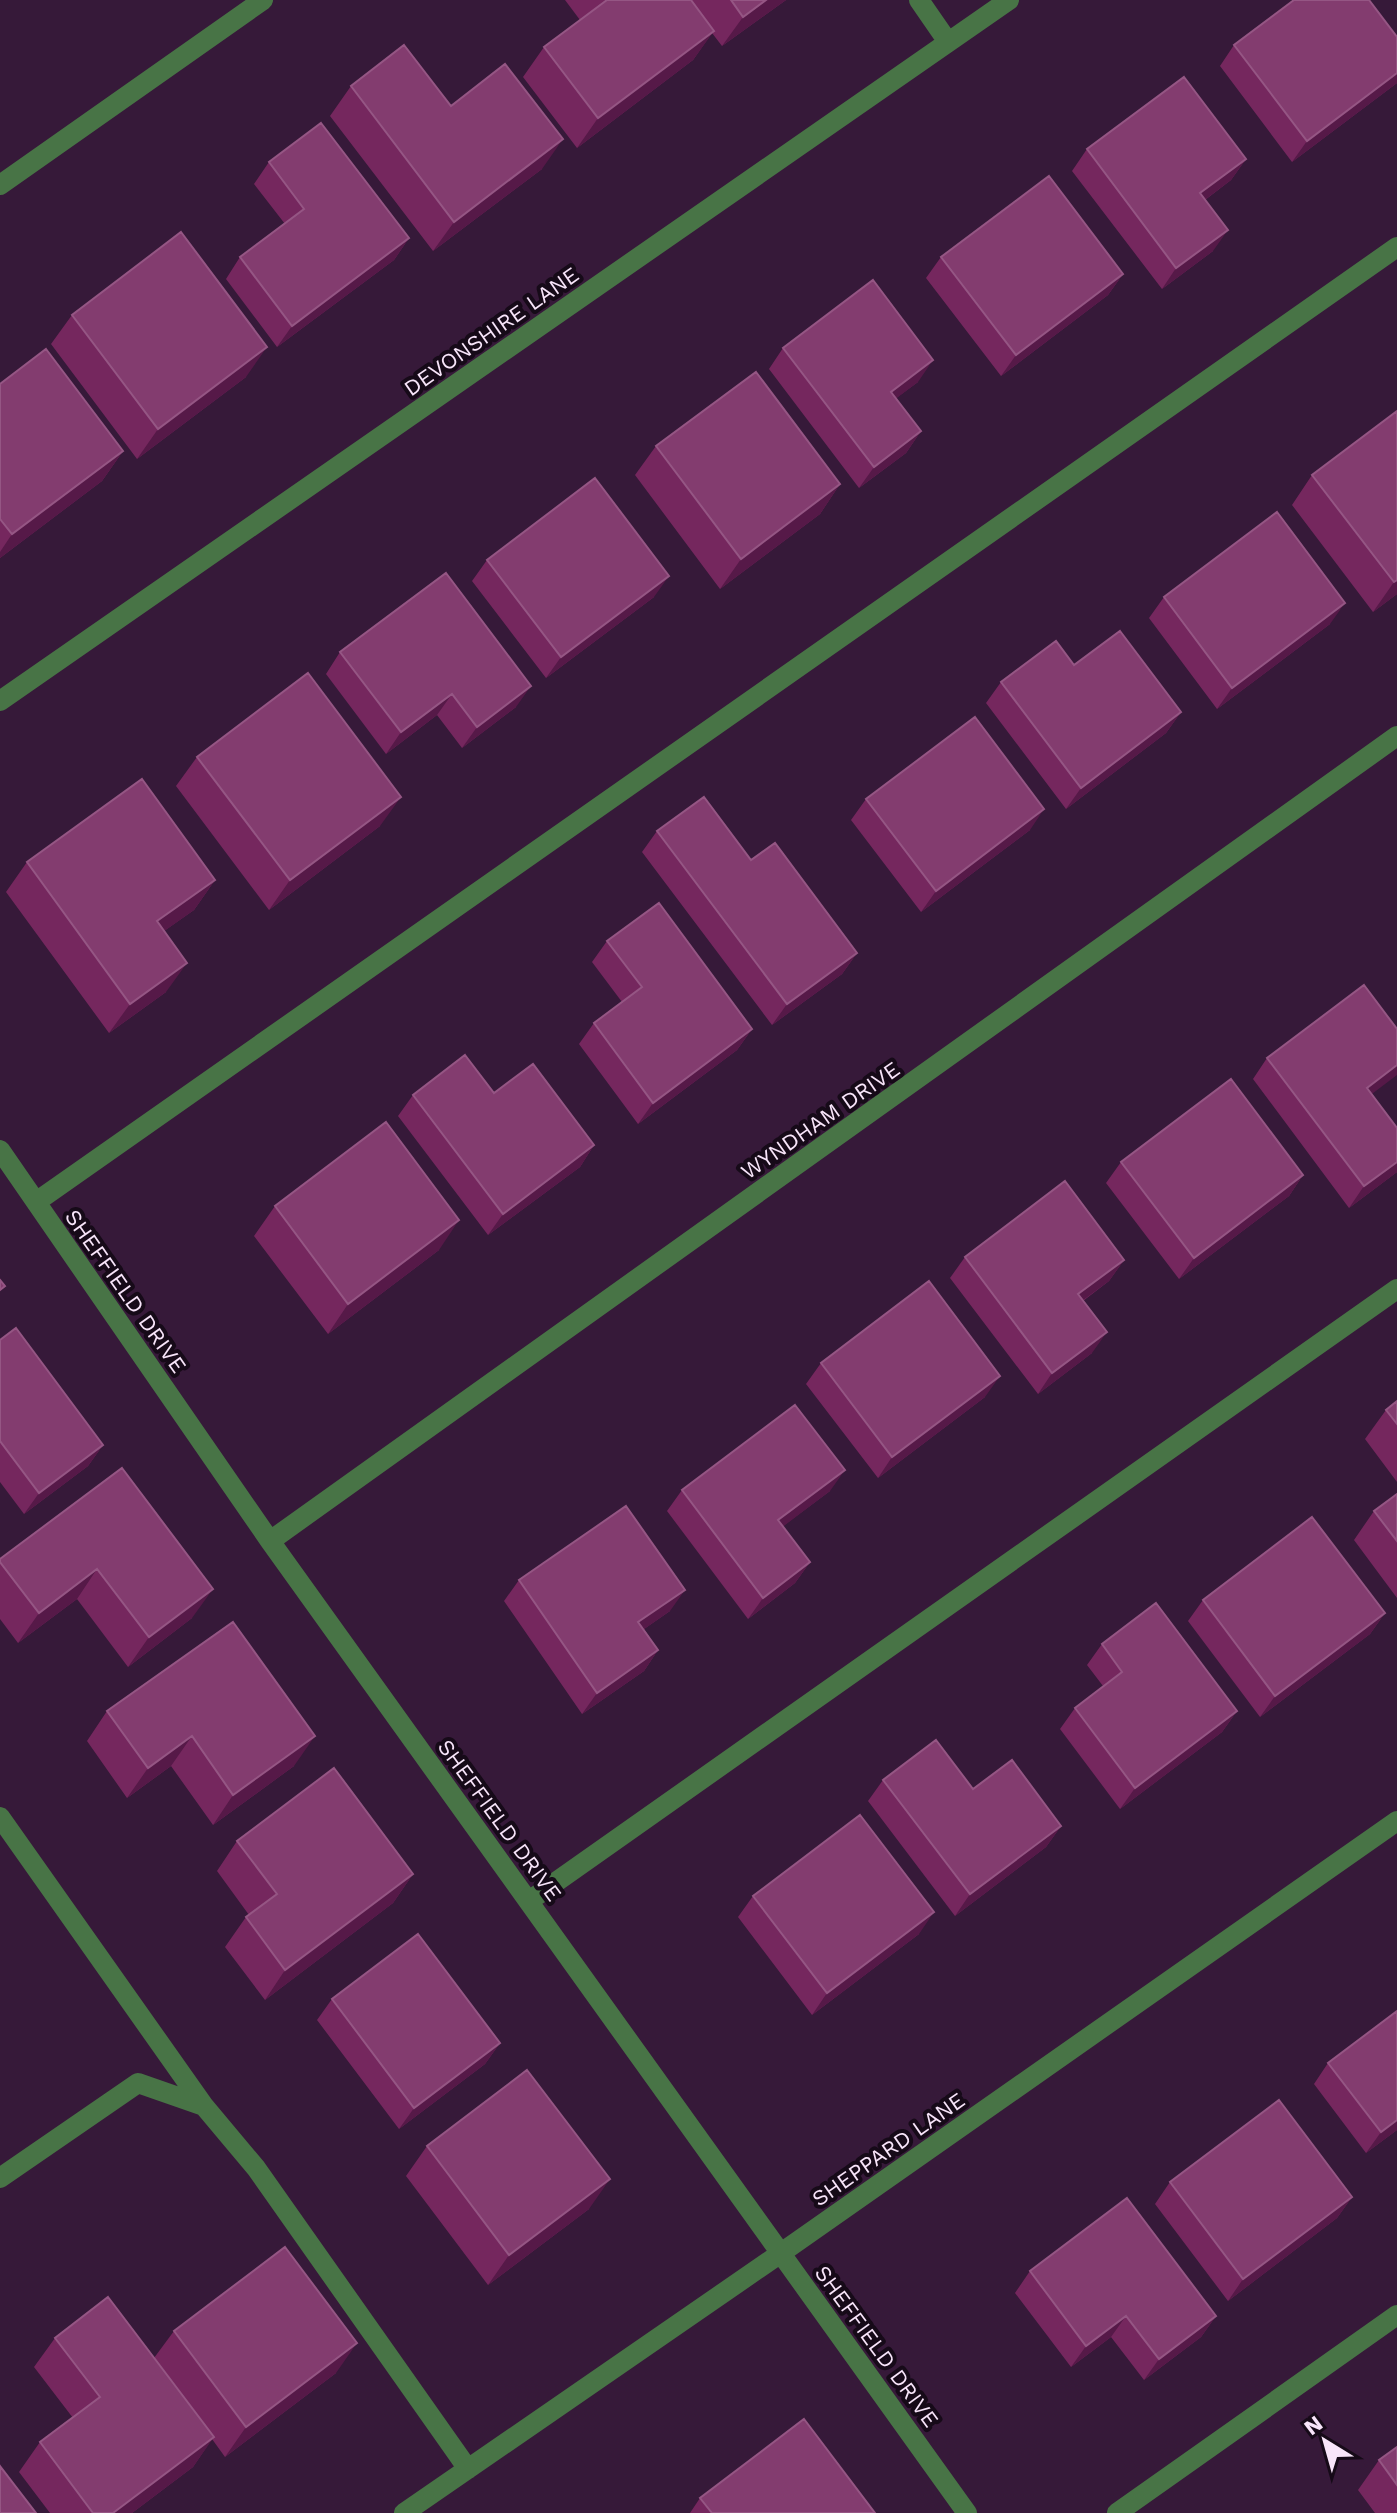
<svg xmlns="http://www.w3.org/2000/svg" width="1397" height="2513" viewBox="0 0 1397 2513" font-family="'Work Sans',sans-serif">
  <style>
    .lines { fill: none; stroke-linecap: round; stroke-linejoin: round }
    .minor { stroke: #487446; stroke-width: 20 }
    .wall { fill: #75275e }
    .shaded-wall { fill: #561948 }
    .building { fill: #833c6f; stroke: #955684; stroke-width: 2 }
    .labels { text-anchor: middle; stroke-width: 8; stroke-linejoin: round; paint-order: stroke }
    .street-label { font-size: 22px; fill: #f8e5fa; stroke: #160a18 }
  </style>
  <rect width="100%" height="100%" fill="#361939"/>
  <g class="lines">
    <path class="minor" d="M919 0 948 42
      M0 185 263 0
      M0 701 1009 0
      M0 1150 270 1541 967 2513
      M36 1202 1397 247
      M270 1541 1397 736
      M0 1817 204 2106
      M529 1901 1397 1289
      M0 2178 138 2083 204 2106 256 2168 468 2469
      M404 2513 781 2253 1397 1821
      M1117 2513 1397 2315"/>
  </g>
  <path class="wall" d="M565 0H786L722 46 712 33 693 60 577 148 523 77 544 47 580 20Z
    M1397 37V83L1292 162 1220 66 1234 45Z
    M351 86 451 106 542 169 433 251 330 116Z
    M1087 149 1246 159 1231 180 1205 200 1213 251 1162 289 1072 171Z
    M269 162 409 238 394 260 277 347 226 279 240 257 285 224 254 184Z
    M941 257 1123 274 1108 295 1001 376 926 278Z
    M72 315 246 377 137 459 51 344Z
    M783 348 918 382 896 398 921 431 906 453 859 488 769 369Z
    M0 384 123 451 102 481 0 558Z
    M1397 411V594L1373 612 1292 505 1312 475Z
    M656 446 840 484 820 514 720 589 635 475Z
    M487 560 654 597 546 678 472 581Z
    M1164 597 1330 624 1217 709 1149 618Z
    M340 652 516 707 462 748 437 715 386 754 326 674Z
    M1074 665 1181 712 1166 733 1066 809 986 703 1001 682Z
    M197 757 380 826 269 910 176 786Z
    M866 799 1030 830 921 912 851 820Z
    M657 831 857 953 842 974 772 1025 642 852Z
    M27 862 215 880 194 910 164 931 166 992 109 1033 6 892Z
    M607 941 752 1029 737 1050 638 1124 579 1044 594 1023 622 1002 592 962Z
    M1267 1058 1372 1094 1397 1128V1172L1349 1208 1253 1079Z
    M494 1093 594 1145 580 1167 488 1235 398 1116 413 1095Z
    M1121 1162 1303 1175 1289 1196 1179 1279 1106 1183Z
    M275 1206 439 1250 328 1334 254 1236Z
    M965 1257 1124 1260 1109 1281 1083 1301 1092 1353 1038 1394 950 1278Z
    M0 1340 103 1445 88 1466 24 1514 0 1482Z
    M821 1363 985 1397 878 1478 806 1384Z
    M1397 1401V1482L1365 1439 1386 1410Z
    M122 1468 192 1618 128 1667 77 1599 18 1643 0 1619V1559Z
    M682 1490 830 1491 783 1526 810 1562 795 1583 748 1619 667 1511Z
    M1397 1494V1598L1354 1540 1374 1511Z
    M519 1580 670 1611 644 1629 658 1650 644 1671 582 1714 504 1601Z
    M1203 1600 1385 1613 1370 1634 1260 1717 1188 1621Z
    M1102 1644 1237 1711 1222 1732 1120 1809 1060 1729 1075 1708 1103 1686 1087 1665Z
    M107 1711 294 1766 213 1825 171 1766 127 1798 87 1741Z
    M883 1780 973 1789 1061 1826 1046 1847 955 1916 868 1801Z
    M237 1841 413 1874 393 1903 265 2000 225 1947 246 1917 249 1915 217 1871Z
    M753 1896 919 1934 812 2015 738 1917Z
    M332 1999 500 2043 485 2064 399 2129 317 2020Z
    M1328 2063 1397 2130 1366 2153 1314 2084Z
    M427 2146 589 2209 488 2285 406 2176Z
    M1170 2182 1352 2197 1337 2218 1228 2301 1155 2204Z
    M1030 2271 1216 2316 1201 2337 1144 2380 1111 2337 1071 2367 1015 2293Z
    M174 2331 336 2373 225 2457 212 2439 193 2467 132 2513H50L19 2472 40 2442 73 2418 34 2367 55 2338 154 2358Z
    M1397 2447V2513H1375L1358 2490 1379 2460Z
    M700 2498 875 2513H690Z"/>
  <path class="shaded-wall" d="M766 0H786L722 46 743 17Z
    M714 31 693 60 577 148 598 118Z
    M1397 73V83L1292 162 1307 141Z
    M563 139 542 169 433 251 454 222Z
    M1246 159 1231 180 1185 215 1200 193Z
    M1228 230 1213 251 1162 289 1176 268Z
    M409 238 394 260 277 347 292 326Z
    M1123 274 1108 295 1001 376 1016 355Z
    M267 347 246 377 137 459 158 429Z
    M933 360 918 382 877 413 891 392Z
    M921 431 906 453 859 488 874 467Z
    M123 451 102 481 0 558V552L12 534Z
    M840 484 820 514 720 589 741 559Z
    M669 576 654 597 546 678 561 657Z
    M1397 580V594L1373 612 1394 582Z
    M1345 603 1330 624 1217 709 1232 688Z
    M531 686 516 707 462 748 477 727Z
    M452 694 437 715 386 754 401 732Z
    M1181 712 1166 733 1066 809 1081 788Z
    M401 797 380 826 269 910 290 880Z
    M1044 809 1030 830 921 912 936 891Z
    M215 880 194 910 136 951 157 921Z
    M857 953 842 974 772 1025 787 1004Z
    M187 963 166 992 109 1033 130 1004Z
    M752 1029 737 1050 638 1124 653 1103Z
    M1397 1065V1075L1352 1109 1367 1088Z
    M594 1145 580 1167 488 1235 503 1214Z
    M1397 1162V1172L1349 1208 1364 1186Z
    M1303 1175 1289 1196 1179 1279 1194 1258Z
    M459 1220 439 1250 328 1334 348 1304Z
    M1124 1260 1109 1281 1063 1315 1078 1294Z
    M1107 1332 1092 1353 1038 1394 1052 1373Z
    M1000 1376 985 1397 878 1478 892 1457Z
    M103 1445 88 1466 24 1514 39 1493Z
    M845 1470 830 1491 764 1541 778 1520Z
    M810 1562 795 1583 748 1619 763 1598Z
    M97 1569 77 1599 18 1643 39 1613Z
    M213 1589 192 1618 128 1667 149 1637Z
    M685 1590 670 1611 624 1643 638 1622Z
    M1385 1613 1370 1634 1260 1717 1275 1696Z
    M658 1650 644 1671 582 1714 597 1693Z
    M1237 1711 1222 1732 1120 1809 1135 1788Z
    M192 1736 171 1766 127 1798 148 1768Z
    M315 1736 294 1766 213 1825 233 1795Z
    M1061 1826 1046 1847 955 1916 970 1894Z
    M413 1874 393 1903 265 2000 285 1970Z
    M934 1912 919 1934 812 2015 827 1993Z
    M500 2043 485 2064 399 2129 414 2108Z
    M1397 2120V2130L1366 2153 1381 2132Z
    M610 2179 589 2209 488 2285 509 2255Z
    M1352 2197 1337 2218 1228 2301 1243 2279Z
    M1126 2316 1111 2337 1071 2367 1086 2346Z
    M1216 2316 1201 2337 1144 2380 1159 2359Z
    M357 2343 336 2373 225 2457 246 2427Z
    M214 2437 193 2467 132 2513H113Z"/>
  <path class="building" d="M607 0H691L714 31 598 118 544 47Z
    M731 0H766L743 17Z
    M1294 0H1369L1397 37V73L1307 141 1234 45Z
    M404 45 451 106 505 64 563 139 454 222 351 86Z
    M1184 77 1246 159 1200 193 1228 230 1176 268 1087 149Z
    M321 123 409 238 292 326 240 257 304 209 269 162Z
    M1049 176 1123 274 1016 355 941 257Z
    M181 232 267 347 158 429 72 315Z
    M873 280 933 360 891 392 921 431 874 467 783 348Z
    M46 349 123 451 12 534 0 519V384Z
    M756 372 840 484 741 559 656 446Z
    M1397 411V580L1394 582 1312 475Z
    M595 478 669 576 561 657 487 560Z
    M1277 512 1345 603 1232 688 1164 597Z
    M446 573 531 686 477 727 452 694 401 732 340 652Z
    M1120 631 1181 712 1081 788 1001 682 1056 641 1074 665Z
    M308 673 401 797 290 880 197 757Z
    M975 717 1044 809 936 891 866 799Z
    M142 779 215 880 157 921 187 963 130 1004 27 862Z
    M704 797 751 860 775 843 857 953 787 1004 657 831Z
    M659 903 752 1029 653 1103 594 1023 642 987 607 941Z
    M1364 985 1397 1029V1065L1367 1088 1397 1128V1162L1364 1186 1267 1058Z
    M465 1055 494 1093 533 1064 594 1145 503 1214 413 1095Z
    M1231 1079 1303 1175 1194 1258 1121 1162Z
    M386 1122 459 1220 348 1304 275 1206Z
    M1065 1181 1124 1260 1078 1294 1107 1332 1052 1373 965 1257Z
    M0 1280 5 1286 0 1290Z
    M929 1281 1000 1376 892 1457 821 1363Z
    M16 1328 103 1445 39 1493 0 1441V1340Z
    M1397 1401V1424L1386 1410Z
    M795 1405 845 1470 778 1520 810 1562 763 1598 682 1490Z
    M122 1468 213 1589 149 1637 97 1569 39 1613 0 1562V1559Z
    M1397 1494V1541L1374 1511Z
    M626 1506 685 1590 638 1622 658 1650 597 1693 519 1580Z
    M1312 1517 1385 1613 1275 1696 1203 1600Z
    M1156 1603 1237 1711 1135 1788 1075 1708 1122 1672 1102 1644Z
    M233 1622 315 1736 233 1795 192 1736 148 1768 107 1711Z
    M936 1740 973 1789 1012 1760 1061 1826 970 1894 883 1780Z
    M334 1768 413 1874 285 1970 246 1917 277 1894 237 1841Z
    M860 1815 934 1912 827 1993 753 1896Z
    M418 1934 500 2043 414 2108 332 1999Z
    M1397 2011V2120L1381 2132 1328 2063Z
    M527 2070 610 2179 509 2255 427 2146Z
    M1279 2100 1352 2197 1243 2279 1170 2182Z
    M1127 2198 1216 2316 1159 2359 1126 2316 1086 2346 1030 2271Z
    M285 2247 357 2343 246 2427 174 2331Z
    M108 2297 214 2437 113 2513H93L40 2442 100 2397 55 2338Z
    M804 2419 875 2513H712L700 2498Z
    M1397 2447V2485L1379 2460Z
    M0 2466 36 2513H0Z"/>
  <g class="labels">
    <g class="street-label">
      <text transform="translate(491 331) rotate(-35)" y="8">DEVONSHIRE LANE</text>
      <text transform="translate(820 1120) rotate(-35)" y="8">WYNDHAM DRIVE</text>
      <text transform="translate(126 1291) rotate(55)" y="8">SHEFFIELD DRIVE</text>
      <text transform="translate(500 1820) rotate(54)" y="8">SHEFFIELD DRIVE</text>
      <text transform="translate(888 2149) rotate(-35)" y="8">SHEPPARD LANE</text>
      <text transform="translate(877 2346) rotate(54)" y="8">SHEFFIELD DRIVE</text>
    </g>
  </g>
  <g transform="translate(1325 2441) rotate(323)" stroke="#160a18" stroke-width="6" paint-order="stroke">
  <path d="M0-6L14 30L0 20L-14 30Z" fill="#f8e5fa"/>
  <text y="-12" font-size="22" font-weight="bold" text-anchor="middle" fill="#f8e5fa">N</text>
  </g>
</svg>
